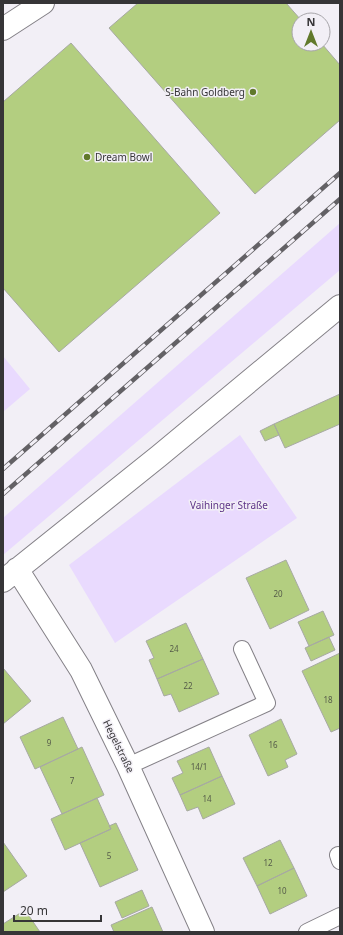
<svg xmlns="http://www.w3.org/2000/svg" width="343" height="935" viewBox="0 0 343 935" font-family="'Noto Sans',sans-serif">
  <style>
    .green { fill: #e9dafe }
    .building { fill: #b3ce80; stroke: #a7a9a3 }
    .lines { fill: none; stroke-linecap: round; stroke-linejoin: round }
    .service-casing { stroke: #848187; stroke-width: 18 }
    .minor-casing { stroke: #848187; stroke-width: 24 }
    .tertiary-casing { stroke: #848187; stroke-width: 24 }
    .service { stroke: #fff; stroke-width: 16 }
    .minor { stroke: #fff; stroke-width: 22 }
    .tertiary { stroke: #fff; stroke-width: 22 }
    .rail-casing { stroke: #636165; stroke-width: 4.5 }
    .rail { stroke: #f2eff6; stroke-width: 3; stroke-dasharray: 9; stroke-linecap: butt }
    .poi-dot { fill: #61792b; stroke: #f2eff6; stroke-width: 1.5 }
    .labels { text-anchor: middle; stroke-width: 3; stroke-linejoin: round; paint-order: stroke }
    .number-label { font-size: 8px; fill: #555b49 }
    .poi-label { font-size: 10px; fill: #363537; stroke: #f2eff6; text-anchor: end }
    .park-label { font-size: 10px; fill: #5e3488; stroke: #f2eff6 }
    .street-label { font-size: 10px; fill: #363537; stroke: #f2eff6 }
  </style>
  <rect width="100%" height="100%" fill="#f2eff6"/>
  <path class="green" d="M340 223V270L3 555V518Z
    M3 356 30 389 3 412Z
    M240 435 297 518 115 643 69 565Z"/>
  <path class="building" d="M138 3H286L301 20H299V44H322L340 65V120L255 194 109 28Z
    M71 43 220 213 59 352 3 288V102Z
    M340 394V424L285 448 274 424Z
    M274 424 279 435 265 441 260 431Z
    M286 560 309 610 270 629 246 578Z
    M323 611 334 635 309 646 298 622Z
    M186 623 203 659 157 679 149 660 154 658 146 641Z
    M329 637 335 650 311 661 305 648Z
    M340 653V728L331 732 302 671Z
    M203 659 219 694 179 712 171 694 164 696 157 679Z
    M3 668 31 701 3 724Z
    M63 717 78 749 35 769 20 737Z
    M281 719 297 754 285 760 288 767 268 776 249 735Z
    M82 747 104 795 62 814 40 767Z
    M209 747 222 776 180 795 172 778 183 773 177 761Z
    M222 776 235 804 203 819 198 807 187 811 180 795Z
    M97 798 111 829 65 850 51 819Z
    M116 823 138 870 100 887 80 843 111 829 109 826Z
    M280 840 294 868 257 886 243 858Z
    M3 842 27 876 3 892Z
    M294 868 307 896 270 914 257 886Z
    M142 890 149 906 122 918 115 902Z
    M152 907 163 932H114L111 925Z
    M25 910 40 932H3V924Z"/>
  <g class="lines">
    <defs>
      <path id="service" d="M128 766 267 703 242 649
        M338 855 340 861
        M307 932 340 916"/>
      <path id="minor" d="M17 569 81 670 128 766 203 932
        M3 581 159 456 340 306"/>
      <path id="tertiary" d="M3 29 43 3"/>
    </defs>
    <use href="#service" class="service-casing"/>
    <use href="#minor" class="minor-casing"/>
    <use href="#tertiary" class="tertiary-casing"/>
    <use href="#service" class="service"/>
    <use href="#minor" class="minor"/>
    <use href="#tertiary" class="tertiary"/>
    <defs>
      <path id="rail" d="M3 469 340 173
        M3 494 340 199"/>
    </defs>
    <use href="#rail" class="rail-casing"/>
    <use href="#rail" class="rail"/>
  </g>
  <g class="poi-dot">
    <circle cx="253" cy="92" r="4"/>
    <circle cx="87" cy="157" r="4"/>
  </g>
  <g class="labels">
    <g class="number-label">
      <text x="278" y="597">20</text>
      <text x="174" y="652">24</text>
      <text x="188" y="689">22</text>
      <text x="328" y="703">18</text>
      <text x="49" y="746">9</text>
      <text x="273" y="748">16</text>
      <text x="199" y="770">14/1</text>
      <text x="72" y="784">7</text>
      <text x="207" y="802">14</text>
      <text x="109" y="859">5</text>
      <text x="268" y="866">12</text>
      <text x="282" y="894">10</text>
    </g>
    <g class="poi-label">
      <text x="245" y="96">S-Bahn Goldberg</text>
      <text x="95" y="161" text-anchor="start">Dream Bowl</text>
    </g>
    <g class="park-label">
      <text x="229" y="509">Vaihinger Straße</text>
    </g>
    <g class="street-label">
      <text transform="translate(119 746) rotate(64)" y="4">Hegelstraße</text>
    </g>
  </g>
  <rect width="343" height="935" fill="none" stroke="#363537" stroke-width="8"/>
  <g transform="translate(311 32)"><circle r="19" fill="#f2eff6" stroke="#a7a5aa"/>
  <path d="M0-3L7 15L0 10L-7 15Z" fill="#61792b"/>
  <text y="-6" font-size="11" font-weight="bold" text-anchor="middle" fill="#363537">N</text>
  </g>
  <path d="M14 915v6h87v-6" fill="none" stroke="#363537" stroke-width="2"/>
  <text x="20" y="915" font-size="12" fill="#363537" stroke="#f2eff6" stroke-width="3" paint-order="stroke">20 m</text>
</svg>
